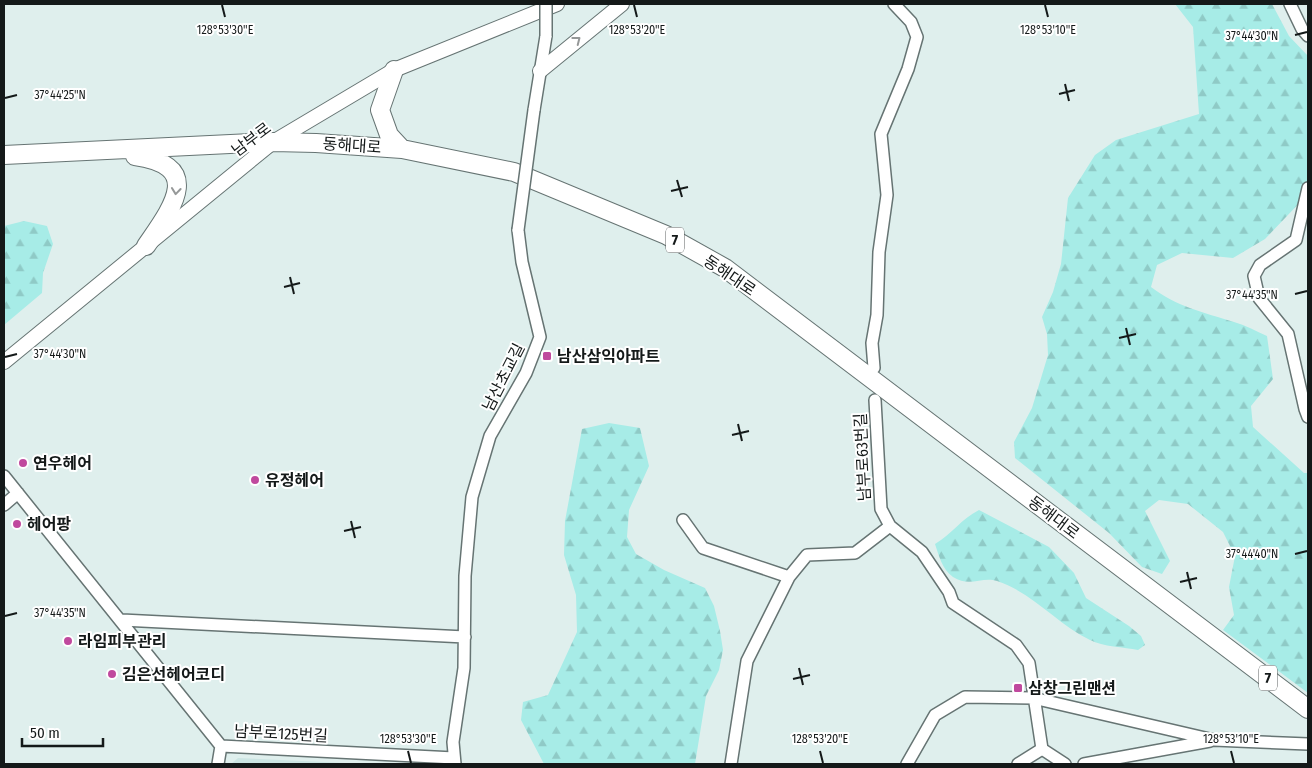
<svg xmlns="http://www.w3.org/2000/svg" width="1312" height="768" viewBox="0 0 1312 768" font-family="'Fira Sans Condensed','Noto Sans KR',sans-serif">
  <style>
    .built { fill: #cce5e3 }
    .forest { fill: url(#forest-firs) }
    .lines { fill: none; stroke-linecap: round; stroke-linejoin: round }
    .minor-casing { stroke: #667473; stroke-width: 14 }
    .tertiary-casing { stroke: #667473; stroke-width: 16 }
    .primary-casing { stroke: #667473; stroke-width: 20 }
    .minor { stroke: #fff; stroke-width: 11 }
    .tertiary { stroke: #fff; stroke-width: 14 }
    .primary { stroke: #fff; stroke-width: 18 }
    .minor-bridge-casing { stroke: #667473; stroke-width: 14; stroke-linecap: butt }
    .minor-bridge { stroke: #fff; stroke-width: 11 }
    .oneway { stroke: #959898 }
    .ticks { fill: none; stroke: #141919; stroke-width: 2 }
    .poi-dot { fill: #c0499e; stroke: #fff; stroke-width: 2 }
    .labels { text-anchor: middle; stroke-width: 4; stroke-linejoin: round; paint-order: stroke }
    .shield { fill: #fff; stroke: #5a5e5e; stroke-width: 1 }
    .shield-label { font-size: 15px; font-weight: bold; fill: #141919 }
    .street-label { font-size: 16px; fill: #141919; stroke: #fff }
    .poi-label { font-size: 16px; font-weight: bold; fill: #141919; stroke: #fff; text-anchor: start }
    .ticks-label { font-size: 12px; text-anchor: middle; fill: #141919; stroke: #fff; stroke-width: 4; stroke-linejoin: round; paint-order: stroke }
  </style>
  <defs>
    <pattern id="forest-firs" width="22" height="20" patternUnits="userSpaceOnUse" patternTransform="scale(1.25)"><rect width="22" height="20" fill="#a7ece7"/><path d="M5 1l3.5 6h-7zM16 11l3.5 6h-7z" fill="#8fcac6"/></pattern>
  </defs>
  <rect width="100%" height="100%" fill="#dfefed"/>
  <path class="built" d="M238 758 366 764H231Z"/>
  <path class="forest" d="M1175 4H1272L1289 36 1308 56V194L1265 239 1233 258 1182 253 1157 265 1151 287C1177 307 1203 312 1234 322 1245 325 1256 331 1267 336L1273 379 1251 406 1253 427 1304 473H1308V693L1223 630 1234 615 1229 587 1235 556 1223 532 1188 504 1159 500 1145 511 1170 561 1162 574 1142 567 1109 533 1015 458 1014 442 1032 408 1048 355 1047 334 1042 317 1053 292 1061 264 1068 198 1095 155 1116 140 1199 114 1193 27Z
    M24 221 47 226 53 244 43 273 42 293 4 325V226Z
    M609 423 640 428 649 466 629 510 627 537 636 554 664 570 705 588 714 606 720 631 723 650 719 670 706 696 695 764H544L521 720 523 702 548 695 577 632 576 595 564 555 565 521 582 429Z
    M979 510 1049 547 1074 573 1086 598 1129 626 1141 636 1145 645 1138 650C1124 647 1103 647 1090 640 1057 624 1033 593 997 581 982 576 970 588 953 577 942 569 939 556 935 544 952 534 961 519 979 510Z"/>
  <g class="lines">
    <defs>
      <path id="minor" d="M1290 4 1302 29 1308 36
        M534 110 546 36
        M1308 188 1296 240 1260 265 1254 276 1259 298 1288 334 1305 409 1308 417
        M874 368 872 343 877 315 879 252 887 195 881 134 908 69 917 37 911 22 894 4
        M875 400 881 509 890 526 922 552 949 592 953 603 1016 645 1029 663 1042 749 1065 764
        M4 476 221 746 454 758
        M4 505 18 493
        M683 520 703 548 789 577
        M122 620 465 637
        M218 764 221 746
        M455 764 453 742 464 668 465 576 472 497 490 436 526 373 540 337 522 262 518 230
        M731 764 747 661 789 577 807 555 855 553 890 526
        M907 764 935 715 965 697 1033 698 1214 740 1308 744
        M1018 764 1042 749
        M1084 764 1210 741"/>
      <path id="tertiary" d="M540 71 622 4
        M4 362 273 142 394 70 557 4"/>
      <path id="primary" d="M394 70 380 110 389 135 402 149
        M4 155 273 142 316 143 402 149 514 172 666 235 725 268 1308 709
        M135 156C205 166 172 208 146 246"/>
    </defs>
    <use href="#minor" class="minor-casing"/>
    <use href="#tertiary" class="tertiary-casing"/>
    <use href="#primary" class="primary-casing"/>
    <use href="#minor" class="minor"/>
    <use href="#tertiary" class="tertiary"/>
    <use href="#primary" class="primary"/>
    <defs>
      <path id="minor-bridge" d="M546 36V4
        M518 230 534 110"/>
    </defs>
    <use href="#minor-bridge" class="minor-bridge-casing"/>
    <use href="#minor-bridge" class="minor-bridge"/>
  </g>
  <defs><path id="oneway-chevron" d="M-2-3.5L2.5 0L-2 3.5" fill="none" stroke-width="1.6" stroke-linecap="round" stroke-linejoin="round" transform="scale(1.25)"/></defs>
  <g class="oneway">
    <use href="#oneway-chevron" transform="translate(577 40) rotate(-38)"/>
    <use href="#oneway-chevron" transform="translate(176 191) rotate(96)"/>
  </g>
  <path class="ticks" d="M222 5 225 17M634 5 637 17M1045 5 1048 17M1295 35 1307 32M1065 84 1069 101M1059 94 1075 90M5 98 17 95M677 180 682 197M671 191 688 187M290 277 294 294M284 287 300 283M1295 294 1307 291M1126 328 1130 345M1119 338 1136 334M5 357 17 354M738 424 742 441M732 435 749 431M351 521 355 538M344 531 361 527M1295 554 1307 551M1187 572 1191 589M1180 582 1197 578M5 616 17 613M799 668 803 685M793 679 810 675M408 751 411 763M820 751 823 763M1231 751 1234 763"/>
  <g class="poi-dot">
    <rect x="542" y="351" width="10" height="10" rx="2.5"/>
    <circle cx="23" cy="463" r="5"/>
    <circle cx="255" cy="480" r="5"/>
    <circle cx="17" cy="524" r="5"/>
    <circle cx="68" cy="641" r="5"/>
    <circle cx="112" cy="674" r="5"/>
    <rect x="1013" y="683" width="10" height="10" rx="2.5"/>
  </g>
  <g class="labels">
    <g class="shield">
      <rect x="666" y="227.5" width="18" height="25" rx="4"/>
      <rect x="1259" y="665.5" width="18" height="25" rx="4"/>
    </g>
    <g class="shield-label">
      <text x="675" y="245">7</text>
      <text x="1268" y="683">7</text>
    </g>
    <g class="street-label">
      <text transform="translate(251 139) rotate(-37)" y="6">남부로</text>
      <text transform="translate(352 145) rotate(4)" y="6">동해대로</text>
      <text transform="translate(730 275) rotate(34)" y="6">동해대로</text>
      <text transform="translate(503 377) rotate(-63)" y="6">남산초교길</text>
      <text transform="translate(862 457) rotate(-93)" y="6">남부로63번길</text>
      <text transform="translate(1054 517) rotate(37)" y="6">동해대로</text>
      <text transform="translate(281 733) rotate(3)" y="6">남부로125번길</text>
    </g>
    <g class="poi-label">
      <text x="557" y="362">남산삼익아파트</text>
      <text x="33" y="469">연우헤어</text>
      <text x="265" y="486">유정헤어</text>
      <text x="27" y="530">헤어팡</text>
      <text x="78" y="647">라임피부관리</text>
      <text x="122" y="680">김은선헤어코디</text>
      <text x="1028" y="694">삼창그린맨션</text>
    </g>
  </g>
  <g class="ticks-label">
    <text x="1048" y="34">128°53'10"E</text>
    <text x="225" y="34">128°53'30"E</text>
    <text x="637" y="34">128°53'20"E</text>
    <text x="1252" y="40">37°44'30"N</text>
    <text x="60" y="99">37°44'25"N</text>
    <text x="1252" y="299">37°44'35"N</text>
    <text x="60" y="358">37°44'30"N</text>
    <text x="1252" y="558">37°44'40"N</text>
    <text x="60" y="617">37°44'35"N</text>
    <text x="408" y="743">128°53'30"E</text>
    <text x="820" y="743">128°53'20"E</text>
    <text x="1231" y="743">128°53'10"E</text>
  </g>
  <rect width="1312" height="768" fill="none" stroke="#141919" stroke-width="10"/>
  <path d="M22 738v8h81v-8" fill="none" stroke="#141919" stroke-width="2.5"/>
  <text x="30" y="738" font-size="15" fill="#141919" stroke="#ffffff" stroke-width="4" paint-order="stroke">50 m</text>
</svg>
